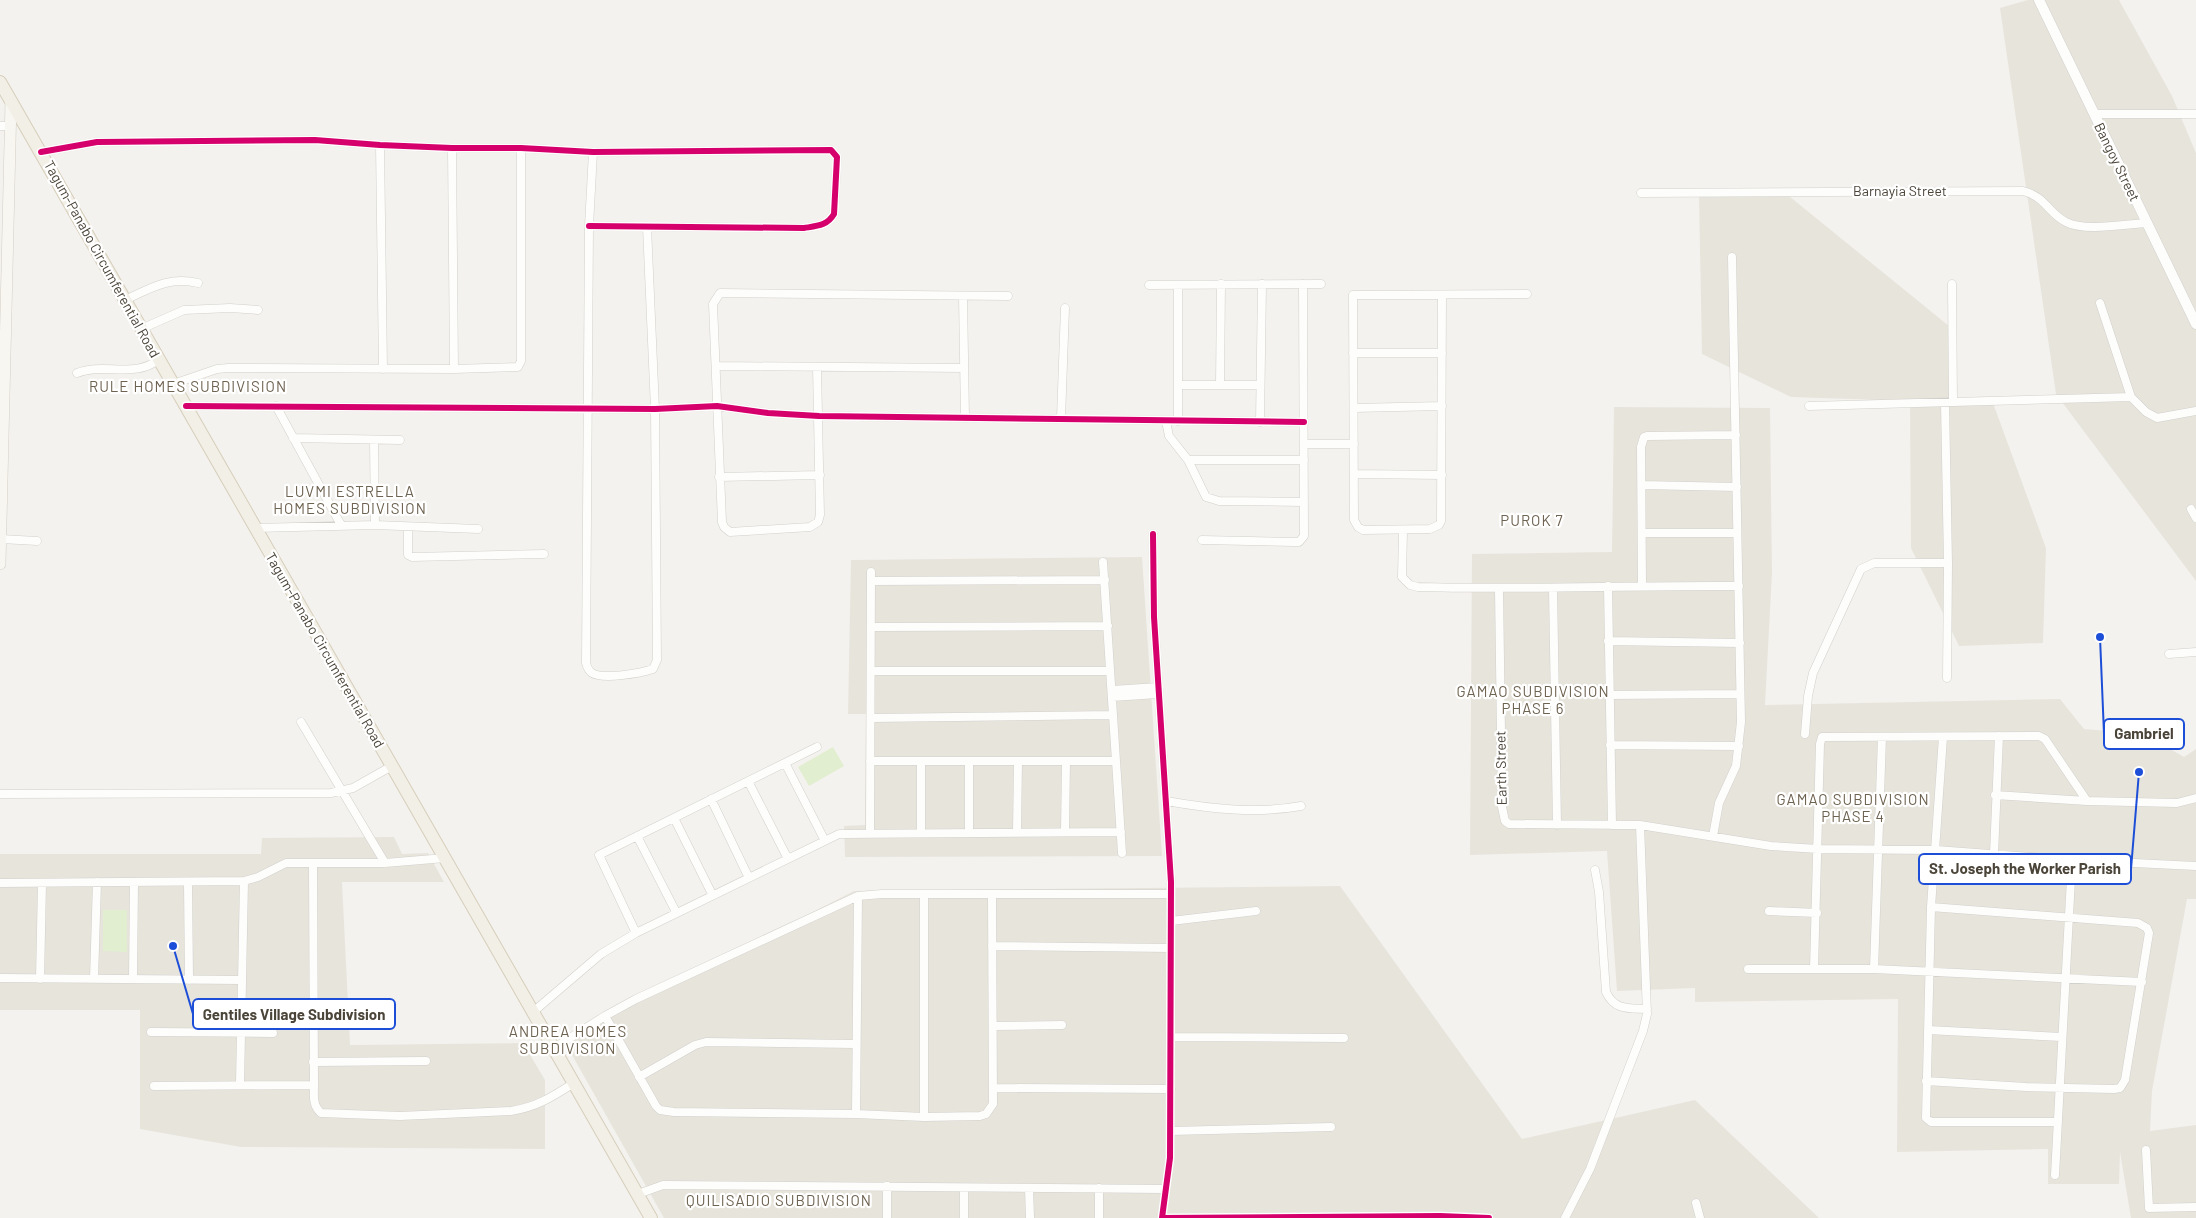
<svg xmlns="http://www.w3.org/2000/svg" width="2196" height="1218" viewBox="0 0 2196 1218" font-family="Barlow,sans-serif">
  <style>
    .residential { fill: #e7e4dc }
    .green { fill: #e1eecf }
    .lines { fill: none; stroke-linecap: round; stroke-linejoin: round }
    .minor-casing { stroke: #d2d0cb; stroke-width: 9 }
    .tertiary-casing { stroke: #d2d0cb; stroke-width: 11 }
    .secondary-casing { stroke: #d3cfc5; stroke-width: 12 }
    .primary-casing { stroke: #d6cebb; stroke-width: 14 }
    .minor { stroke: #fdfdfc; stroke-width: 8 }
    .tertiary { stroke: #fdfdfc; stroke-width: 10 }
    .secondary { stroke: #f7f6f1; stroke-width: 11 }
    .primary { stroke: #f2efe6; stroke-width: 12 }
    .cycleway-casing { stroke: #fff; stroke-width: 9 }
    .cycleway { stroke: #d6006c; stroke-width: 6 }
    .labels { text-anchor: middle; stroke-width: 4.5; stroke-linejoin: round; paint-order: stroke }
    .street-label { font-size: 14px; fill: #4b4439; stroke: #fff }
    .neighbourhood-label { font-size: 15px; letter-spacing: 1px; fill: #6e6250; stroke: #fff }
    .leader { fill: none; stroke: #1d4ed8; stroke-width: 2 }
    .callout-dot { fill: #1d4ed8; stroke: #fff; stroke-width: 2 }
    .callout { fill: #fff; stroke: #1d4ed8; stroke-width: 2 }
    .callout-label { font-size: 15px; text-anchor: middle; font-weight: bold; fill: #4b4439 }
  </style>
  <rect width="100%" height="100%" fill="#f4f2ee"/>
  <path class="residential" d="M2028 0H2119L2172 96 2196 153V581L2056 394 2000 8Z
    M1784 192 1949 326 1955 402 1993 403 2046 548 2043 643 1959 646 1911 548 1910 401 1791 397 1702 354 1699 196Z
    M1614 407 1770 408 1772 573 1765 705 2060 699 2084 729 2144 734 2184 757 2196 749V899H2187L2152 1091 2150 1131 2196 1125V1218H2131L2120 1152 2119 1184H2048V1149L1897 1152 1898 999 1695 1002V988L1617 991 1607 851 1470 855 1472 554 1612 552Z
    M1142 557 1162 856 845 857 844 826 865 825 866 714H848L851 560Z
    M394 837 402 854 428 853 444 882H342L350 1045 523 1043 545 1080V1149L241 1147 140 1129V1010H0V854H261L262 838Z
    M1340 886 1522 1139 1695 1100 1819 1218H664L563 1039 854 891Z"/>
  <path class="green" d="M833 747 844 766 809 786 798 767Z
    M103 910H127V952L103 951Z"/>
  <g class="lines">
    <defs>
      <path id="minor" d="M2094 114H2196
        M0 126H11
        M380 145 383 369
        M452 148 454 369
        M41 152 97 142 315 140 380 145 452 148H521L593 152 831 150 837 157 834 214C827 226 817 226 804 228L589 226
        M593 152 589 226 586 663C587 667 589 671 592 673 603 680 641 673 653 669L657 660 655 409 647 227
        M1641 193 2023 191C2046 197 2048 213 2066 222 2084 232 2126 224 2147 223
        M1952 284 1953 402
        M1149 285 1321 284
        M1178 285V421
        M1442 295 1441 521 1439 525 1430 529 1363 530 1358 527 1354 520 1353 295 1527 294
        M963 296 965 418
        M125 300C151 288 169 276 198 283
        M2100 303 2131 397 2146 412 2157 418 2196 411
        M141 329 184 310 230 308 258 310
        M1353 353H1442
        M716 366 964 368
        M817 367 820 515 818 522 810 527 730 532 724 527 722 522 713 304 720 293 1008 296
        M77 373C103 362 136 379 159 359
        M173 384 217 369 228 368 454 369 518 367 521 361V148
        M1178 385H1260
        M1220 385 1221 284
        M186 406 655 409 717 406 768 413 819 416 1304 422
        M276 406 341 525
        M1809 406 2131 397
        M1354 408 1442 406
        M1061 418 1065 308
        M1166 421 1169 436 1188 460 1206 497 1219 501 1304 502
        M1260 422 1262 284
        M293 438 400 440
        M374 441 375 525
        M1304 444H1354
        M1188 460H1304
        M1354 474 1442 475
        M719 477 820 475
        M1642 485 1737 487
        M2191 509 2196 518
        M408 527V555L412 557 544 554
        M255 528 375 525 478 529
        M1403 531 1402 577 1410 585 1418 587C1525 590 1632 585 1739 586
        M1642 533H1737
        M1153 534 1154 617 1171 882 1170 1158 1162 1218 1440 1216 1489 1218
        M1 539 37 541
        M1202 540 1294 542H1299L1304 536 1303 284
        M1103 562 1122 853
        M871 581 1105 580
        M1642 585 1641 447 1644 437 1647 436 1736 435
        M1608 586 1612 825
        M1553 588 1557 825
        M1499 589 1502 807 1505 821 1509 824 1640 825 1771 846 1818 849 1936 850 2072 860 2196 866
        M871 627 1108 626
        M1608 641 1740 643
        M2169 654 2196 652
        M871 671H1110
        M1947 678 1948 563
        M1112 690 1158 687
        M1609 695 1740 694
        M1112 697 1158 694
        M871 718 1113 715
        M301 722 385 863
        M1805 734 1808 696 1813 673 1861 569 1874 563H1948L1945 403
        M1943 737 1931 907 1926 1118 1931 1122H2058
        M1610 745 1739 746
        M870 761H1116
        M921 761V832
        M969 761V832
        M785 763 824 839
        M748 781 787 857
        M0 794 331 793 353 788 392 766
        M1995 795 2087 801
        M711 799 748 876
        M1166 801C1212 809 1256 814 1301 806
        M674 818 712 894
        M870 832 871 572
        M1017 832 1018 761
        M1065 832 1066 761
        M637 836 676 912
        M1713 836 1719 803 1736 766 1741 722 1732 257
        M1994 854 1999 736
        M313 863 314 1085
        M1595 870 1599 892 1606 992C1615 1011 1629 1008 1647 1009
        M188 882 189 980
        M0 883 244 881 258 877 286 863H385L445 858
        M1769 911 1817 913
        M1171 921 1256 911
        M636 933 599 855 817 747
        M992 946 1171 948
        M1748 969H1874L2142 982
        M1814 969 1820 744 1822 737 2039 736 2045 739 2087 801 2177 803 2196 798
        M1874 969 1882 737
        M0 978 242 980
        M40 979 42 883
        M94 979 97 882
        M133 979 134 882
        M533 1012 601 954 636 933 839 834 1121 832
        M605 1016 656 1106 660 1110 674 1112 856 1114 924 1117 980 1116 986 1114 993 1104 992 895
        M993 1026 1062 1025
        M1928 1030 2061 1037
        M151 1032 273 1033
        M1171 1037 1344 1038
        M554 1048 605 1016 636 999 858 896 882 894H1171
        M313 1062 426 1061
        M639 1077 695 1045 706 1042 855 1044
        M1926 1081 2026 1087 2114 1089 2120 1088 2125 1080 2149 933 2147 928 2138 923 1931 907
        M240 1084 244 881
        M154 1086 314 1085C314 1095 312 1105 321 1113L400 1116 511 1111C537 1107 552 1097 574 1083
        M994 1088 1171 1089
        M856 1114 858 896
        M924 1117V895
        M1171 1131 1331 1127
        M2146 1150 2149 1208 2196 1207
        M2055 1175 2072 860
        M1029 1188 1030 1218
        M1099 1188V1218
        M638 1194 663 1185 1166 1189
        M1696 1203 1700 1218
        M887 1218V1186
        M964 1218V1188
        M1565 1218 1590 1169 1643 1031 1647 1014 1640 825"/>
      <path id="tertiary" d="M2039 0 2196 324"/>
      <path id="secondary" d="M0 564 11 101"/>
      <path id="primary" d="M0 82 651 1218"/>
    </defs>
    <use href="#minor" class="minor-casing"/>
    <use href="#tertiary" class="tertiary-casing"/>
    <use href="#secondary" class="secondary-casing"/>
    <use href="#primary" class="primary-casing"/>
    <use href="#minor" class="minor"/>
    <use href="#tertiary" class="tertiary"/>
    <use href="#secondary" class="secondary"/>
    <use href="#primary" class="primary"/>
    <defs>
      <path id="cycleway" d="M41 152 97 142 315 140 380 145 452 148H521L593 152 831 150 837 157 834 214C827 226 817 226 804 228L589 226
        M186 406 655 409 717 406 768 413 819 416 1304 422
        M1153 534 1154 617 1171 882 1170 1158 1162 1218 1440 1216 1489 1218"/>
    </defs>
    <use href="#cycleway" class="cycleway-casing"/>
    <use href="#cycleway" class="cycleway"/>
  </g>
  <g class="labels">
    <g class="street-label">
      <text transform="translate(2117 162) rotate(64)" y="5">Bangoy Street</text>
      <text x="1900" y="196">Barnayia Street</text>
      <text transform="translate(102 259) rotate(61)" y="5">Tagum-Panabo Circumferential Road</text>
      <text transform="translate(325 650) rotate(60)" y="5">Tagum-Panabo Circumferential Road</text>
      <text transform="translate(1501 768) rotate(-91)" y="5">Earth Street</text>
    </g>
    <g class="neighbourhood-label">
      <text x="188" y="392">RULE HOMES SUBDIVISION</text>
      <text x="350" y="497">LUVMI ESTRELLA<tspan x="350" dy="17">HOMES SUBDIVISION</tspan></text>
      <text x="1532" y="526">PUROK 7</text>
      <text x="1533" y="697">GAMAO SUBDIVISION<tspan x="1533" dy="17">PHASE 6</tspan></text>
      <text x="1853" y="805">GAMAO SUBDIVISION<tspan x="1853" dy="17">PHASE 4</tspan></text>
      <text x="568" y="1037">ANDREA HOMES<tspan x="568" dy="17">SUBDIVISION</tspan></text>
      <text x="779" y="1206">QUILISADIO SUBDIVISION</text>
    </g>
  </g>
  <path class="leader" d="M2100 637L2104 734M2139 772L2131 869M173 946L193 1014"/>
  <g class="callout-dot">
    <circle cx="2100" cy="637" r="5"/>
    <circle cx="2139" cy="772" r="5"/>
    <circle cx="173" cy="946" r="5"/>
  </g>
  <g class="callout">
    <rect x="2104" y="719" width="80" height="30" rx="5"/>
    <rect x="1919" y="854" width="212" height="30" rx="5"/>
    <rect x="193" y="999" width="202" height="30" rx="5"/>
  </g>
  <g class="callout-label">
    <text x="2144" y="739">Gambriel</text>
    <text x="2025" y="874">St. Joseph the Worker Parish</text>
    <text x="294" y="1020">Gentiles Village Subdivision</text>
  </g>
</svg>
